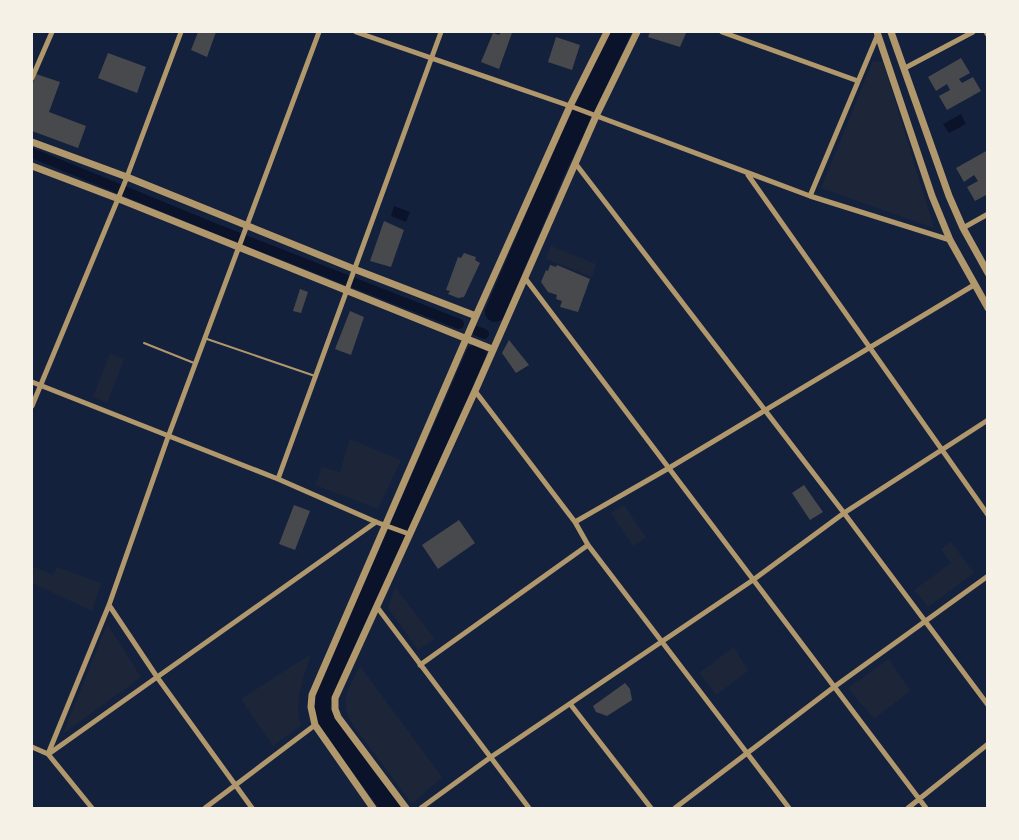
<svg xmlns="http://www.w3.org/2000/svg" width="1019" height="840" viewBox="0 0 1019 840" font-family="'Public Sans',sans-serif">
  <style>
    .green { fill: #1d2539 }
    .water { fill: #0b132b }
    .lines { fill: none; stroke-linecap: round; stroke-linejoin: round }
    .canal { stroke: #0b132b; stroke-width: 10 }
    .river { stroke: #0b132b; stroke-width: 20 }
    .building { fill: #48494c }
    .service { stroke: #b1986c; stroke-width: 2 }
    .minor { stroke: #b1986c; stroke-width: 5 }
    .tertiary { stroke: #b1986c; stroke-width: 7 }
  </style>
  <rect width="100%" height="100%" fill="#14213d"/>
  <path class="green" d="M873 61 883 62 934 228 821 188Z
    M551 246 596 264 592 277 546 259Z
    M110 353 124 359 107 403 93 397Z
    M350 439 401 460 378 509 315 485 322 467 340 472Z
    M624 505 646 538 633 546 611 513Z
    M951 542 974 573 928 607 914 590 951 563 941 549Z
    M32 566 53 575 57 567 101 583 92 611 32 583Z
    M395 587 435 639 418 650 388 608Z
    M107 624 141 677 63 734Z
    M734 647 748 671 716 695 699 673Z
    M311 654C304 678 293 701 301 725L273 746 241 699Z
    M889 659 910 691 874 719 848 688Z
    M360 666 442 777 412 804 350 721C340 696 349 689 360 666Z"/>
  <path class="water" d="M961 114 966 124 949 133 943 124Z
    M394 206 410 212 406 222 391 216Z"/>
  <g class="lines">
    <path class="canal" d="M32 153 217 229 459 324
      M477 331 484 334"/>
    <path class="river" d="M495 312 556 169 621 32
      M391 808 325 717 323 701 476 354"/>
  </g>
  <path class="building" d="M198 32H216L207 57 191 50Z
    M501 32 512 33 499 69 481 62 493 33 499 35Z
    M650 32H682L686 33 680 47 648 37Z
    M556 37 580 45 572 70 548 62Z
    M108 53 146 67 137 93 98 78Z
    M961 58 970 73 959 79 962 83 973 77 981 91 947 110 939 96 950 90 947 84 936 91 928 77Z
    M36 74 60 82 49 112 86 126 78 148 32 131V86Z
    M988 150V194L975 201 967 187 978 181 974 175 964 182 956 168Z
    M384 221 404 230 391 267 370 261Z
    M464 253 476 257 475 260 480 263 464 297 458 298 448 294 450 291 446 290 458 257 461 258Z
    M550 265 556 267 557 265 590 279 578 312 560 307 562 301 556 299 557 295 548 292 541 282 546 270 548 271Z
    M300 289 308 292 301 313 293 311Z
    M350 311 364 317 351 355 335 349Z
    M509 340 529 365 516 373 502 353Z
    M804 485 823 512 810 520 792 493Z
    M294 505 310 511 295 550 279 544Z
    M459 520 475 543 438 569 422 545Z
    M625 683 630 689 632 700 607 716 596 712 593 706Z"/>
  <g class="lines">
    <path class="service" d="M207 339 315 376
      M144 343 194 363"/>
    <path class="minor" d="M356 32 570 106 810 196 950 240
      M722 32 858 81
      M986 32 988 35
      M905 68 973 32
      M32 78 52 32
      M575 163 844 513 988 705
      M748 175 988 515
      M810 196 878 34
      M963 228 988 214
      M525 278 926 808
      M32 382 278 479 376 522 409 534
      M475 391 575 522 588 545 789 808
      M32 406 125 182 181 32
      M278 479 441 32
      M575 522 669 468 974 285
      M109 605 157 677 252 808
      M377 607 529 808
      M420 665 588 545
      M571 705 651 808
      M32 747 48 754
      M50 753 376 522
      M48 754 109 605 168 437 319 32
      M48 754 92 808
      M205 808 315 725
      M421 808 491 757 753 580 844 513 988 420
      M675 808 834 687 988 576
      M908 808 988 744"/>
    <path class="tertiary" d="M877 32 932 196 950 240 988 308
      M891 32 949 196 963 228 988 273
      M32 142 127 177 354 269 476 316
      M32 166 119 199 492 349
      M373 808 315 725 311 707 312 695 476 316 570 106 607 32
      M406 808 338 717 335 709V698L475 391 596 116 637 32"/>
  </g>
  <rect width="1019" height="840" fill="none" stroke="#f6f1e7" stroke-width="66"/>
</svg>
